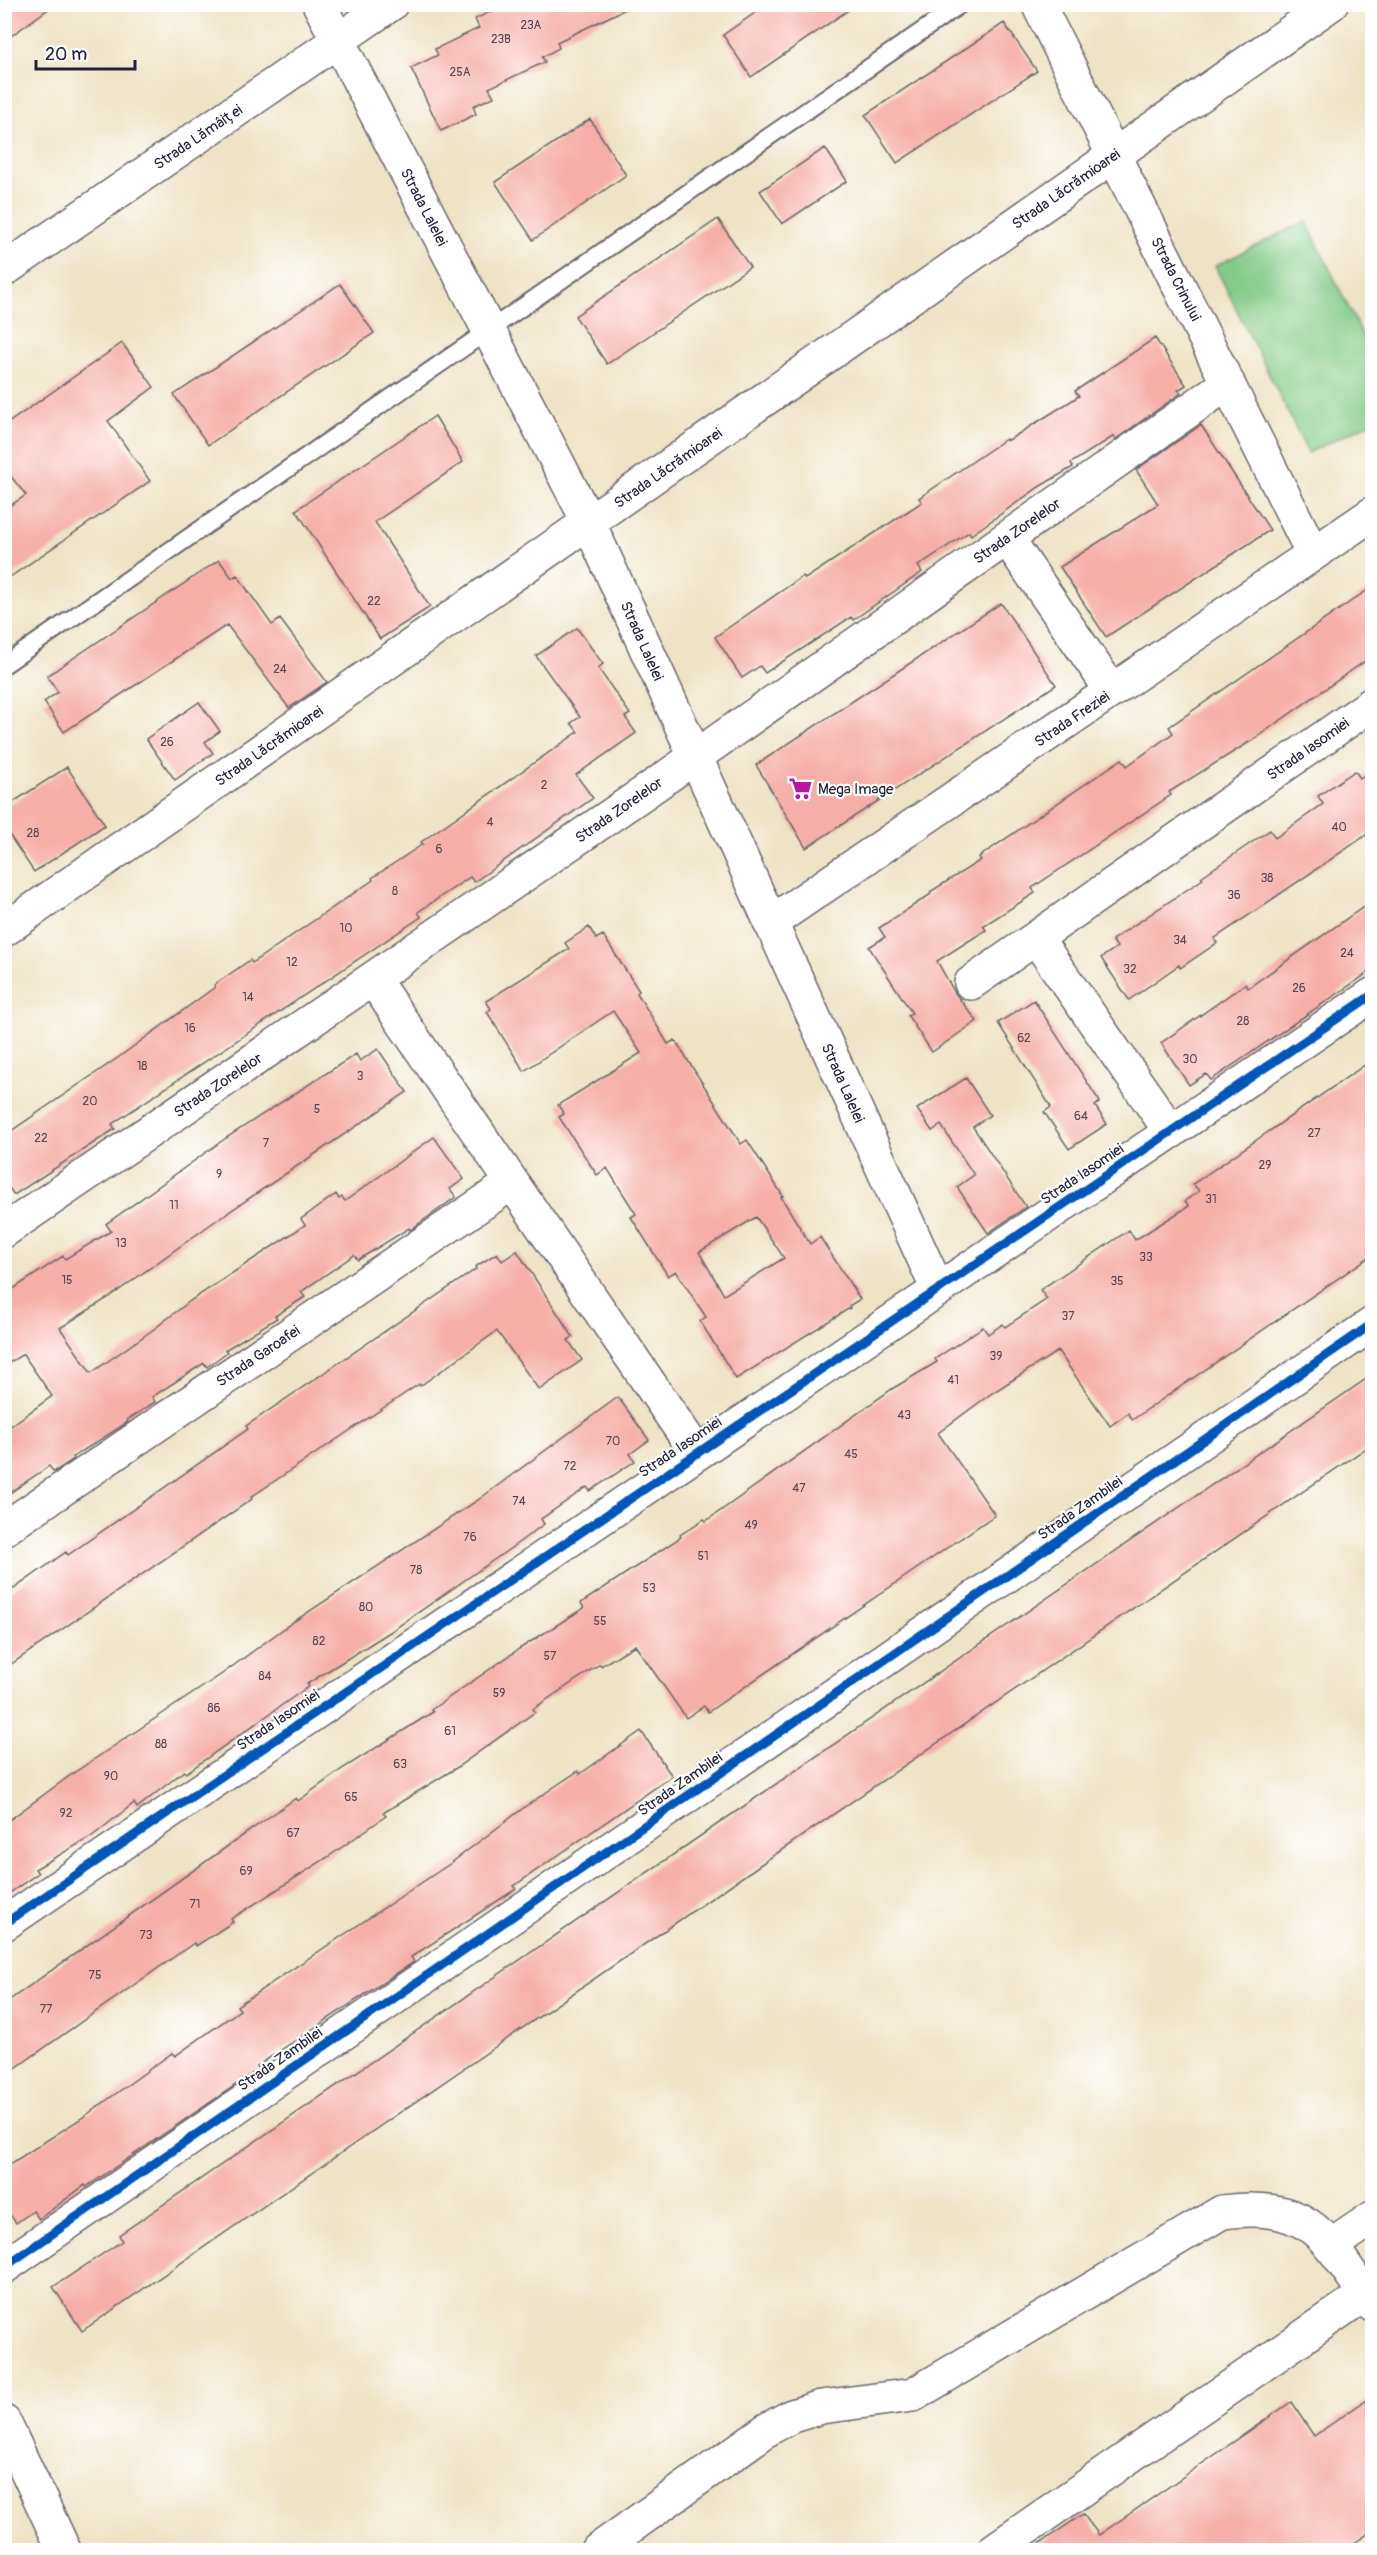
<svg xmlns="http://www.w3.org/2000/svg" width="1377" height="2555" viewBox="0 0 1377 2555" font-family="Pangolin,sans-serif">
  <style>
    .green { fill: #83cb87; stroke: #527661; stroke-width: 1.5 }
    .building { fill: #f6aea8; fill-rule: evenodd }
    .lines { fill: none; stroke-linecap: round; stroke-linejoin: round }
    .service-casing { stroke: #6a666c; stroke-width: 20 }
    .minor-casing { stroke: #6a666c; stroke-width: 36 }
    .service { stroke: #fff; stroke-width: 16 }
    .minor { stroke: #fff; stroke-width: 33 }
    .cycleway-casing { stroke: #fff; stroke-width: 13 }
    .cycleway { stroke: #0057b8; stroke-width: 9 }
    .labels { text-anchor: middle; stroke-width: 4.5; stroke-linejoin: round; paint-order: stroke }
    .number-label { font-size: 12px; fill: #574556 }
    .street-label { font-size: 15px; fill: #22223b; stroke: #fff }
    .poi-label { font-size: 15px; fill: #22223b; stroke: #fff; text-anchor: start }
  </style>
  <rect width="100%" height="100%" fill="#fff"/>
  <filter id="ink" filterUnits="userSpaceOnUse"><feTurbulence type="fractalNoise" baseFrequency=".0167" numOctaves="2"/><feDisplacementMap in="SourceGraphic" scale="12" xChannelSelector="R" yChannelSelector="G"/><feConvolveMatrix kernelMatrix="1 2 1 2 8 2 1 2 1" color-interpolation-filters="sRGB"/></filter>
  <filter id="wash" filterUnits="userSpaceOnUse"><feTurbulence type="fractalNoise" baseFrequency=".008" numOctaves="4" result="noise"/><feDisplacementMap in="SourceGraphic" scale="24" xChannelSelector="R" yChannelSelector="G"/><feGaussianBlur stdDeviation="1.35" result="paint"/><feColorMatrix in="noise" values="0 0 0 0 0 0 0 0 0 0 0 0 0 0 0 0 0 1.4 0 .05"/><feComposite in="paint" operator="in"/></filter>
  <g filter="url(#wash)">
    <rect width="100%" height="100%" fill="#efe3c6"/>
    <path class="green" d="M1306 221 1372 355V422L1308 453 1215 266Z"/>
    <g id="blocks">
      <path class="building" d="M4 4H55L4 41Z
        M506 4H636L557 42 559 48 542 57 545 62 489 88 494 97 473 106 476 114 441 131 411 68 438 55 435 49 479 28 475 19Z
        M768 4H857L751 77 723 35Z
        M1004 23 1037 71 897 163 865 115Z
        M590 119 626 175 533 240 495 182Z
        M825 148 847 181 782 224 760 191Z
        M718 219 750 267 607 364 575 316Z
        M340 284 374 333 208 445 174 395Z
        M1155 338 1186 385 1178 390 1181 393 1116 439 1114 436 1071 463 1073 467 1039 487 971 535 969 532 918 566 922 572 853 620 851 617 765 673 760 666 742 678 715 637 803 576 805 579 922 502 919 498 1006 439 1007 441 1079 396 1075 391Z
        M122 343 154 387 108 421 150 481 4 581V510L26 495 4 468V426Z
        M435 416 463 462 375 522 430 607 380 639 296 510Z
        M1201 425 1270 530 1106 637 1060 567 1158 504 1136 470Z
        M219 560 232 578 237 575 272 625 280 619 327 682 289 708 227 625 64 732 44 702 58 692 47 676Z
        M1372 587V656L1251 741 1169 792 1171 795 1032 888 1035 893 983 926 986 930 937 961 955 993 977 1021 932 1052 908 1016 912 1013 869 947 885 937 879 928 931 894 930 892 981 860 979 857 1122 759 1127 766 1173 733 1169 727Z
        M1001 603 1056 685 806 848 756 765Z
        M577 628 603 664 598 668 630 714 625 717 636 733 576 775 593 798 474 882 470 877 418 912 421 917 112 1124 115 1129 14 1195 4 1181V1136L119 1057 215 987 214 985 250 960 252 963 373 880 372 878 423 844 421 842 578 732 571 723 580 717 536 656Z
        M199 702 220 731 205 742 213 753 175 780 146 739Z
        M67 767 105 825 34 872 4 827V808Z
        M1372 770V831L1214 939 1217 943 1180 968 1179 965 1129 1000 1101 958 1117 947 1112 940 1203 879 1201 877 1270 830 1275 838 1323 804 1318 796 1355 771 1360 778Z
        M1372 901V970L1211 1080 1206 1074 1189 1085 1161 1043 1245 984 1248 988Z
        M589 927 596 939 603 935 639 991 637 993 668 1044 675 1040 741 1144 747 1140 783 1196 781 1197 810 1244 820 1237 860 1299 849 1306 850 1308 736 1379 700 1321 706 1317 676 1271 668 1276 631 1217 636 1214 607 1168 597 1175 559 1117 564 1114 558 1105 641 1053 613 1011 524 1071 487 1012 491 1009 486 1001 569 949 565 943ZM756 1217 784 1258 724 1295 699 1252Z
        M1034 1000 1100 1102 1095 1106 1107 1124 1069 1149 1044 1112 1051 1107 998 1023Z
        M378 1049 407 1092 211 1224 111 1296 60 1328 91 1373 154 1329 190 1301 305 1225 301 1219 336 1194 339 1199 342 1197 345 1201 434 1137 464 1179 450 1189 456 1197 410 1230 409 1228 358 1260 354 1255 301 1292 305 1297 275 1316 277 1318 225 1350 227 1352 207 1367 204 1363 152 1397 155 1402 127 1420 128 1422 73 1457 74 1459 54 1472 49 1466 4 1497V1431L52 1396 23 1354 4 1366V1295L63 1256 65 1259 111 1231 106 1224 226 1138 356 1054 360 1061Z
        M1372 1060V1255L1132 1420 1128 1413 1110 1426 1058 1351 992 1393 938 1433 995 1515 944 1550 708 1712 704 1706 686 1718 635 1645 601 1666 600 1664 533 1709 535 1712 456 1768 383 1813 386 1816 328 1857 231 1919 233 1922 196 1946 194 1943 4 2076V2004L296 1798 298 1801 342 1769 433 1712 431 1710 519 1649 584 1608 581 1603 681 1537 680 1535 704 1519 706 1521 892 1389 937 1362 935 1359 983 1327 988 1334 1003 1324 1005 1327 1047 1299 1040 1290 1129 1230 1135 1240 1189 1206 1185 1201 1199 1191 1193 1184Z
        M966 1078 990 1115 973 1127 1026 1207 988 1233 957 1187 974 1175 941 1125 932 1131 917 1109Z
        M517 1251 573 1337 568 1340 582 1360 539 1390 497 1331 420 1386 419 1384 251 1497 252 1499 4 1669V1596L66 1552 68 1555 248 1429 246 1426 476 1269 475 1267 497 1253 502 1261Z
        M1372 1375V1444L82 2331 53 2287 122 2241 119 2235Z
        M618 1397 649 1440 630 1454 635 1461 590 1491 587 1487 541 1519 544 1524 511 1548 390 1632 307 1684 309 1686 186 1773 184 1771 137 1808 134 1803 91 1837 35 1869 38 1873 4 1897V1824L72 1774 222 1674 290 1624 478 1500Z
        M641 1731 672 1776 514 1886 516 1889 411 1957 414 1962 257 2066 259 2069 86 2187 85 2185 39 2219 33 2211 16 2223 4 2206V2168L85 2116 172 2053 175 2056 240 2010 237 2006 451 1863 526 1806 578 1771 580 1774Z
        M1372 2396V2531L1344 2550H1030L1083 2514 1099 2535 1291 2402 1314 2436Z"/>
    </g>
  </g>
  <g filter="url(#ink)">
    <use href="#blocks" fill-opacity="0" stroke="#6a666c" stroke-width="1.5"/>
    <g class="lines">
      <defs>
        <path id="service" d="M4 665 961 4"/>
        <path id="minor" d="M319 4 589 523 938 1290
          M1038 4 1313 554
          M4 270 391 4
          M1007 538 1112 691
          M770 923 1372 514
          M4 930 1331 4
          M373 979 697 1453
          M971 983 1036 938
          M1171 1132 1036 938 1372 704
          M4 1231 648 790 1228 383
          M4 1529 512 1183
          M4 1924 1372 995
          M1331 2246 1372 2218
          M4 2267 1372 1324
          M4 2422 64 2550
          M598 2550 768 2429 792 2416 821 2407 913 2395 1222 2212C1313 2201 1326 2238 1372 2305
          M994 2550 1365 2294"/>
      </defs>
      <use href="#service" class="service-casing"/>
      <use href="#minor" class="minor-casing"/>
      <use href="#service" class="service"/>
      <use href="#minor" class="minor"/>
      <defs>
        <path id="cycleway" d="M4 1924 1372 995
          M4 2267 1372 1324"/>
      </defs>
      <use href="#cycleway" class="cycleway-casing"/>
      <use href="#cycleway" class="cycleway"/>
    </g>
  </g>
  <defs>
    <symbol id="supermarket-bare" viewBox="-9 -9 18 18"><path d="M-6-5.5h2.5l.6 2H6L4.5 2H-2.5L-4.4-4H-6ZM-1.5 3.2a1.3 1.3 0 1 0 .1 0ZM3 3.2a1.3 1.3 0 1 0 .1 0Z" fill="#b5179e" stroke="#fff" stroke-width="2.5" paint-order="stroke"/></symbol>
  </defs>
  <g fill-rule="evenodd">
    <use href="#supermarket-bare" x="784" y="772" width="33" height="33"/>
  </g>
  <g class="labels">
    <g class="number-label">
      <text x="531" y="29">23A</text>
      <text x="501" y="43">23B</text>
      <text x="460" y="76">25A</text>
      <text x="374" y="605">22</text>
      <text x="280" y="673">24</text>
      <text x="167" y="746">26</text>
      <text x="544" y="789">2</text>
      <text x="490" y="826">4</text>
      <text x="1339" y="831">40</text>
      <text x="33" y="837">28</text>
      <text x="439" y="853">6</text>
      <text x="1267" y="882">38</text>
      <text x="395" y="895">8</text>
      <text x="1234" y="899">36</text>
      <text x="346" y="932">10</text>
      <text x="1180" y="944">34</text>
      <text x="1347" y="957">24</text>
      <text x="292" y="966">12</text>
      <text x="1130" y="973">32</text>
      <text x="1299" y="992">26</text>
      <text x="248" y="1001">14</text>
      <text x="1243" y="1025">28</text>
      <text x="190" y="1032">16</text>
      <text x="1024" y="1042">62</text>
      <text x="1190" y="1063">30</text>
      <text x="142" y="1070">18</text>
      <text x="360" y="1080">3</text>
      <text x="90" y="1105">20</text>
      <text x="317" y="1113">5</text>
      <text x="1081" y="1120">64</text>
      <text x="1314" y="1137">27</text>
      <text x="41" y="1142">22</text>
      <text x="266" y="1147">7</text>
      <text x="1265" y="1169">29</text>
      <text x="219" y="1178">9</text>
      <text x="1211" y="1203">31</text>
      <text x="174" y="1209">11</text>
      <text x="121" y="1247">13</text>
      <text x="1146" y="1261">33</text>
      <text x="67" y="1284">15</text>
      <text x="1117" y="1285">35</text>
      <text x="1068" y="1320">37</text>
      <text x="996" y="1360">39</text>
      <text x="953" y="1384">41</text>
      <text x="904" y="1419">43</text>
      <text x="613" y="1445">70</text>
      <text x="851" y="1458">45</text>
      <text x="570" y="1470">72</text>
      <text x="799" y="1492">47</text>
      <text x="519" y="1505">74</text>
      <text x="751" y="1529">49</text>
      <text x="470" y="1541">76</text>
      <text x="703" y="1560">51</text>
      <text x="416" y="1574">78</text>
      <text x="649" y="1592">53</text>
      <text x="366" y="1611">80</text>
      <text x="600" y="1625">55</text>
      <text x="319" y="1645">82</text>
      <text x="550" y="1660">57</text>
      <text x="265" y="1680">84</text>
      <text x="499" y="1697">59</text>
      <text x="214" y="1712">86</text>
      <text x="450" y="1735">61</text>
      <text x="161" y="1748">88</text>
      <text x="400" y="1768">63</text>
      <text x="111" y="1780">90</text>
      <text x="351" y="1801">65</text>
      <text x="66" y="1817">92</text>
      <text x="293" y="1837">67</text>
      <text x="246" y="1875">69</text>
      <text x="195" y="1908">71</text>
      <text x="146" y="1939">73</text>
      <text x="95" y="1979">75</text>
      <text x="46" y="2013">77</text>
    </g>
    <g class="street-label">
      <text transform="translate(198 137) rotate(-34)" y="5">Strada Lămâiței</text>
      <text transform="translate(1066 189) rotate(-35)" y="5">Strada Lăcrămioarei</text>
      <text transform="translate(424 207) rotate(63)" y="5">Strada Lalelei</text>
      <text transform="translate(1176 279) rotate(63)" y="5">Strada Crinului</text>
      <text transform="translate(668 468) rotate(-35)" y="5">Strada Lăcrămioarei</text>
      <text transform="translate(1017 531) rotate(-35)" y="5">Strada Zorelelor</text>
      <text transform="translate(642 641) rotate(66)" y="5">Strada Lalelei</text>
      <text transform="translate(1072 719) rotate(-34)" y="5">Strada Freziei</text>
      <text transform="translate(269 746) rotate(-35)" y="5">Strada Lăcrămioarei</text>
      <text transform="translate(1308 749) rotate(-35)" y="5">Strada Iasomiei</text>
      <text transform="translate(619 810) rotate(-35)" y="5">Strada Zorelelor</text>
      <text transform="translate(843 1083) rotate(66)" y="5">Strada Lalelei</text>
      <text transform="translate(218 1085) rotate(-34)" y="5">Strada Zorelelor</text>
      <text transform="translate(1082 1174) rotate(-34)" y="5">Strada Iasomiei</text>
      <text transform="translate(258 1356) rotate(-34)" y="5">Strada Garoafei</text>
      <text transform="translate(680 1447) rotate(-34)" y="5">Strada Iasomiei</text>
      <text transform="translate(1080 1508) rotate(-35)" y="5">Strada Zambilei</text>
      <text transform="translate(278 1720) rotate(-34)" y="5">Strada Iasomiei</text>
      <text transform="translate(680 1784) rotate(-35)" y="5">Strada Zambilei</text>
      <text transform="translate(280 2059) rotate(-35)" y="5">Strada Zambilei</text>
    </g>
    <g class="poi-label">
      <text x="818" y="794">Mega Image</text>
    </g>
  </g>
  <rect width="1377" height="2555" fill="none" stroke="#fff" stroke-width="24"/>
  <path d="M36 60v9h99v-9" fill="none" stroke="#22223b" stroke-width="3"/>
  <text x="45" y="60" font-size="18" fill="#22223b" stroke="#ffffff" stroke-width="4.5" paint-order="stroke">20 m</text>
</svg>
